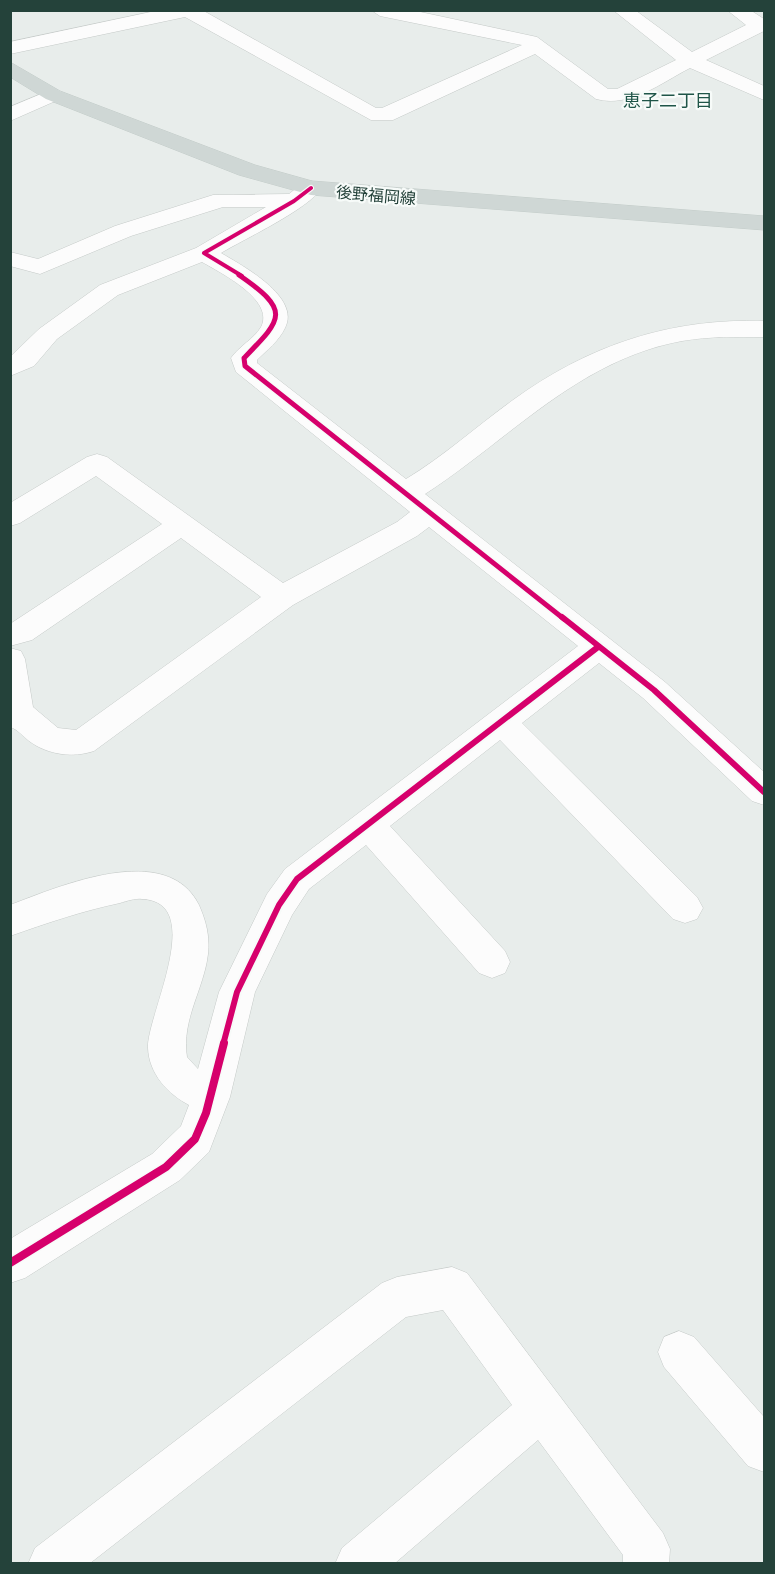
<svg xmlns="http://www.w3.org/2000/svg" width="775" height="1574" viewBox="0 0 775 1574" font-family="'Source Sans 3','Noto Sans JP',sans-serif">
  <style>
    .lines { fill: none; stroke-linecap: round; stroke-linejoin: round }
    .minor-casing { stroke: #c5cac8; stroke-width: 1 }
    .major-casing { stroke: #c3ccc9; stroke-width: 1 }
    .minor { fill: #fcfcfc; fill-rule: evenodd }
    .major { fill: #cfd7d5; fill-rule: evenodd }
    .cycleway-far3-casing { stroke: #f7fbf9; stroke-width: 6 }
    .cycleway-far2-casing { stroke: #f7fbf9; stroke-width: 8 }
    .cycleway-far1-casing { stroke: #f7fbf9; stroke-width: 10 }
    .cycleway-casing { stroke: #f7fbf9; stroke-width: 11 }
    .cycleway-far3 { stroke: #d6006c; stroke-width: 4 }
    .cycleway-far2 { stroke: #d6006c; stroke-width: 5 }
    .cycleway-far1 { stroke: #d6006c; stroke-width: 6 }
    .cycleway { stroke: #d6006c; stroke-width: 8 }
    .labels { text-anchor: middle; stroke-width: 4.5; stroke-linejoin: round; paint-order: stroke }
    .far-street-label { font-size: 16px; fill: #24423a; stroke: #f7fbf9 }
    .far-neighbourhood-label { font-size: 18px; fill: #1f5548; stroke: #f7fbf9 }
  </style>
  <rect width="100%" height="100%" fill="#e8edeb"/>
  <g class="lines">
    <defs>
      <path id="minor" d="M160 10H202L376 108H382L522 45 380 16 371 10H411L537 37 608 89H617L676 60 613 10H635L692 52 746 25 727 10H750L764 19V31L706 60 764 86V100L690 68C661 83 630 108 596 99L535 54 393 120H371L185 17 10 54V42Z
        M53 89 60 91 64 95 60 99 10 121V107Z
        M311 181 319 183 322 188C307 210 246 238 221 253 243 266 301 297 285 328 279 341 267 350 257 360V363L406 479C444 456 477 426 513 400 589 345 670 318 764 321V337C737 337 710 336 682 341 578 360 510 439 425 494L665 682 764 772V805L752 801 643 698 599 663 522 723 697 897 703 908 697 919 685 923 673 919 500 740 390 826 505 951 510 962 505 973 492 978 479 973 366 845 309 889 292 915 255 992 230 1097 209 1152 180 1180 25 1278 10 1283V1239L152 1154 181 1126 189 1105C168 1094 149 1074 148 1048 146 1017 208 902 142 899 135 898 127 901 120 903 82 911 47 923 10 936V905C60 886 167 840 199 905 206 921 210 936 208 954 204 989 181 1020 187 1057L198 1069 219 992 267 894 285 869 578 646 429 527 417 536 293 605 94 751C73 758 48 755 29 741 23 736 17 729 10 727V648L21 651 25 659 33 707 58 728 76 730 261 597 181 538 32 640 10 646V624L162 524 96 476 20 523 10 526V503L87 457 97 454 107 457 283 583 397 522 410 512 236 372 231 358C239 346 254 339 261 327 275 300 221 273 202 262L118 295 57 339 34 366 10 376V357L39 329 100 285 196 248 266 207H223L131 236 40 274 10 266V252L38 259 115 226 213 195 289 194 303 183Z
        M452 1267 467 1273 663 1533 670 1549 669 1564H623V1555L538 1440 394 1564H335L342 1548 512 1405 443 1310 406 1317 89 1564H28L35 1548 382 1283 397 1277Z
        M679 1331 694 1337 764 1417V1472L748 1466 664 1367 658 1352 664 1337Z"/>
      <path id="major" d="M10 62 60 91 255 165 312 181 764 216V230L311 195 239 175 46 99 10 77Z"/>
    </defs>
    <use href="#minor" class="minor-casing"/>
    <use href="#major" class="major-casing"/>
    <use href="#minor" class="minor"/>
    <use href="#major" class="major"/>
    <defs>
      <path id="cycleway-far3" d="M242 276 204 253 294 201 311 188"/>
      <path id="cycleway-far2" d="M239 275C291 311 283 318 244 358L245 366 564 619"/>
      <path id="cycleway-far1" d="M562 617 654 690 764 792
        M223 1045 237 992 279 905 297 879 598 647"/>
      <path id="cycleway" d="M10 1263 166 1167 195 1139 206 1113 224 1043"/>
    </defs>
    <use href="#cycleway-far3" class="cycleway-far3-casing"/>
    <use href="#cycleway-far2" class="cycleway-far2-casing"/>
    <use href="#cycleway-far1" class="cycleway-far1-casing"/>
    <use href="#cycleway" class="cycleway-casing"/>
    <use href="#cycleway-far3" class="cycleway-far3"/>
    <use href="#cycleway-far2" class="cycleway-far2"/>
    <use href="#cycleway-far1" class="cycleway-far1"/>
    <use href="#cycleway" class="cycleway"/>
  </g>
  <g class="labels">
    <g class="far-street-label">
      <text transform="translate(376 195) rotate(5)" y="6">後野福岡線</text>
    </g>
    <g class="far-neighbourhood-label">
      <text x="668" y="107">恵子二丁目</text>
    </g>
  </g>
  <rect width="775" height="1574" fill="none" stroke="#24423a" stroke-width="24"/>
</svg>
